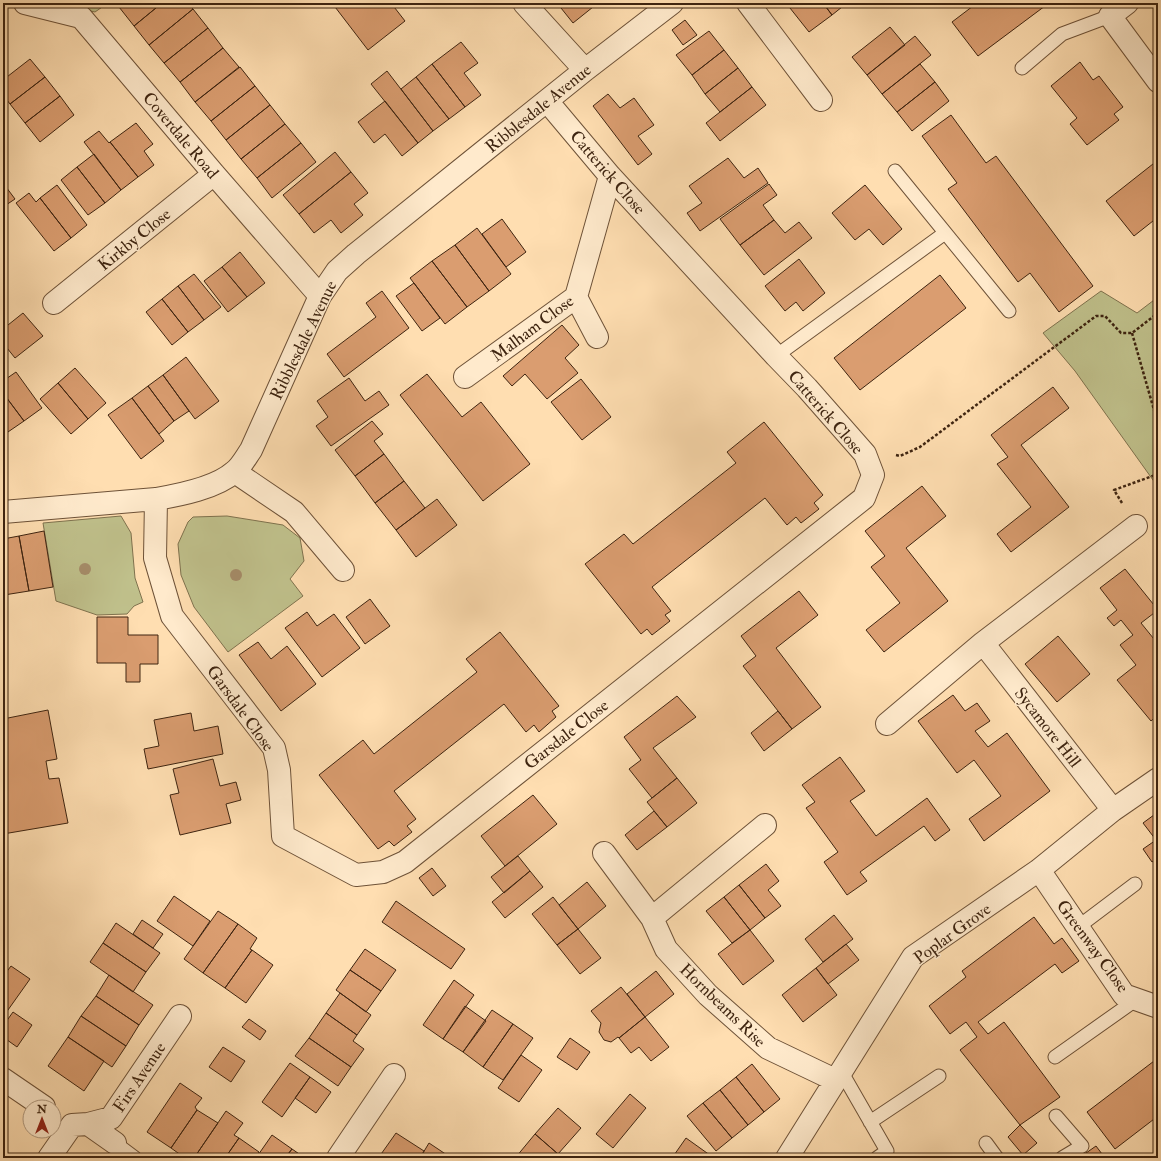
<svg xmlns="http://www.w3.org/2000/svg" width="1161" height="1161" viewBox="0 0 1161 1161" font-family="'IM FELL Double Pica',serif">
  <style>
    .green { fill: #c0c18c; stroke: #7f724e }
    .building { fill: #da9d70; stroke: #3e2410 }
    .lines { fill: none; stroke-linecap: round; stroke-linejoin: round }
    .service-casing { stroke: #6e5238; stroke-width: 15 }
    .minor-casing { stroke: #6e5238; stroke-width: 24 }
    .path { stroke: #3e2410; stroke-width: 2.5; stroke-dasharray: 3 2; stroke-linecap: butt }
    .service { stroke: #ffeacc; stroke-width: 13 }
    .minor { stroke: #ffeacc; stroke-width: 22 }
    .tree { fill: #a68d6a }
    .labels { text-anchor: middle; stroke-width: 3; stroke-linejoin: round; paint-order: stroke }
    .street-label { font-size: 17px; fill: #3e2410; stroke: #ffeacc }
  </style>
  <rect width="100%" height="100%" fill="#ffdeb1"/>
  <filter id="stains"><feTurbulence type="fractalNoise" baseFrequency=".005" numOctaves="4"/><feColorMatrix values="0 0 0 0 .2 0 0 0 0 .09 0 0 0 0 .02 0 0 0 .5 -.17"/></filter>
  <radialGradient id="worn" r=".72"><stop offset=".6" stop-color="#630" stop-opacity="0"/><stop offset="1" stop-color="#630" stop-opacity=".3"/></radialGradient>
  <path class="green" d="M55 3H108L95 12Z
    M1101 291 1137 313 1158 297V487L1075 371 1043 333Z
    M121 516 131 533 135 578 143 602 134 606 127 614 97 615 56 601 43 523Z
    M227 516 283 525 300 538 304 561 290 579 303 596 228 652 194 607 181 575 178 544 188 522 193 517Z"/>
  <path class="building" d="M123 3H162L134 26 119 7Z
    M162 3H188L193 9 149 45 134 26Z
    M332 3H391L405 21 368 50Z
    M557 3H590L593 7 573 23Z
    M786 3H823L832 15 809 32Z
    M823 3H847L832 15Z
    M977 3H1049L978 56 952 22Z
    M193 9 208 28 164 63 149 45Z
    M685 20 697 35 683 45 672 30Z
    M890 27 905 45 867 75 852 57Z
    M208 28 223 48 180 82 164 63Z
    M709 31 724 50 692 75 676 55Z
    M915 36 931 55 882 94 867 75Z
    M461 42 478 63 464 73 481 95 465 107 432 64Z
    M223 48 239 67 195 102 180 82Z
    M724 50 738 68 705 94 692 75Z
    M30 59 45 77 10 104 3 95V80Z
    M1080 62 1093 80 1099 76 1123 107 1114 114 1119 120 1087 145 1070 124 1077 118 1051 86Z
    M432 64 465 107 449 119 416 77Z
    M920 64 935 82 897 112 882 94Z
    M240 67 255 86 211 121 195 102Z
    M738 68 752 87 720 112 705 94Z
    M387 71 433 131 418 143 371 84Z
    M45 77 60 96 25 123 10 104Z
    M416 77 449 119 433 131 401 89Z
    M935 82 949 101 912 131 897 112Z
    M255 86 270 105 226 140 211 121Z
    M752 87 766 105 720 141 706 123Z
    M608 94 620 108 634 98 654 125 638 136 652 154 638 165 593 106Z
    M60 96 74 115 40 142 25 123Z
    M385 101 418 143 402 156 385 134 374 143 358 122Z
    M270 105 285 124 241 159 226 140Z
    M951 115 986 163 996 156 1093 286 1059 312 1030 273 1018 282 948 189 957 183 922 136Z
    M136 123 153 144 144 151 154 165 138 177 110 142Z
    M285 124 301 143 257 178 241 159Z
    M99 131 109 143 110 142 138 177 121 190 84 142Z
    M301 143 316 162 272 198 257 178Z
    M335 152 351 172 299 214 283 195Z
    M94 154 121 190 105 203 77 167Z
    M728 158 744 178 758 168 768 183 700 231 687 213 702 203 689 186Z
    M1158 160V217L1134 236 1106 201Z
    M77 167 105 203 88 215 61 180Z
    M351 172 368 193 354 204 363 215 341 233 331 220 314 233 299 214Z
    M3 183 15 199 3 207Z
    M769 184 777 195 763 205 774 220 740 245 720 219Z
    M57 185 87 225 71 238 40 198Z
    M865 185 902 229 883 245 869 229 855 240 832 213Z
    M29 193 36 202 40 198 71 238 54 251 16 203Z
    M502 219 526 252 506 267 482 234Z
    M774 220 785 233 799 222 812 238 764 275 740 245Z
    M477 228 511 274 489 291 455 245Z
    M455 245 489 291 467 307 432 261Z
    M240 252 265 283 247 297 222 267Z
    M799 259 825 293 803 311 796 302 785 311 765 286Z
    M432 261 467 307 445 324 410 278Z
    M222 267 247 297 228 312 204 281Z
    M194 274 221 307 204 320 178 286Z
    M940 275 966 308 860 390 834 358Z
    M414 283 440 318 422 331 396 296Z
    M178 286 204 320 188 332 162 299Z
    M382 291 409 328 344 377 327 354 376 317 366 303Z
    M162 299 188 332 172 345 146 312Z
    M23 313 43 336 15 358 3 343V329Z
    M562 325 579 345 565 358 578 373 547 399 525 374 512 386 503 376Z
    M186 357 219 401 195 419 163 375Z
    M75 368 106 403 88 419 58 383Z
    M16 372 42 408 24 421 3 393V381Z
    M427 374 462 417 481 402 530 464 483 501 400 395Z
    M163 375 189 411 174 421 148 386Z
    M349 378 365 401 379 391 389 405 331 446 316 426 328 417 317 401Z
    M581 379 611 417 582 440 551 402Z
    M58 383 88 419 71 434 40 399Z
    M148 386 174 421 159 434 132 398Z
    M1053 387 1069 408 1021 445 1069 507 1011 552 997 534 1031 507 997 464 1008 457 991 435Z
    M3 393 24 421 5 434 3 431Z
    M132 398 164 441 141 459 108 415Z
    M372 421 383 434 374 441 384 454 355 476 335 450Z
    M764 422 823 495 814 503 819 509 801 523 796 517 787 525 765 498 652 587 671 611 665 615 670 621 652 635 647 629 641 634 585 564 624 534 633 544 736 463 727 452Z
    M384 454 404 481 375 503 355 476Z
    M404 481 425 508 396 530 375 503Z
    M922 486 946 516 906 548 948 601 884 652 866 630 900 603 871 567 885 556 865 531Z
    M437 499 457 525 416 557 396 530Z
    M44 531 53 587 29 591 19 536Z
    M19 536 29 591 4 595 3 587V539Z
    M1125 569 1158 610 1141 623 1158 644V715L1151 721 1117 680 1136 665 1120 645 1133 635 1121 620 1114 626 1107 618 1117 610 1100 588Z
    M799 591 818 615 776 648 821 707 792 729 743 666 756 656 741 636Z
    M370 599 390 626 365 644 346 617Z
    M307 612 317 626 334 614 360 648 322 677 285 628Z
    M97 617H128V635H158V664H140V682H126V663H97Z
    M500 632 559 706 552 711 556 717 539 732 534 725 526 732 504 704 394 791 416 819 407 826 412 832 394 846 389 841 378 849 319 775 363 740 374 754 477 672 466 659Z
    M1058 636 1090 674 1057 702 1025 664Z
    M258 642 271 659 287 646 316 684 281 711 239 655Z
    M953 695 965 711 977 703 990 721 975 731 988 747 1007 733 1050 791 984 841 969 819 1001 796 974 760 957 773 918 721Z
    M677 696 696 717 653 748 677 778 652 798 629 769 641 760 624 737Z
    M48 710 57 759 46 761 49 779 59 778 68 823 3 834V719Z
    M778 711 792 729 764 751 751 733Z
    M191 713 194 731 218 726 223 754 148 769 144 749 159 746 154 720Z
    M840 757 865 791 850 801 876 836 927 798 950 830 935 841 924 826 860 872 867 881 847 895 824 862 838 852 806 808 815 802 802 785Z
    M213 759 220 786 236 782 241 800 226 804 231 823 180 835 170 795 179 793 173 769Z
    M677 778 697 803 667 827 647 802Z
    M533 795 557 824 505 866 481 836Z
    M654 811 667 827 637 850 625 835Z
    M1158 812V858L1152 862 1143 849 1156 840 1143 823Z
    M518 856 530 871 504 893 491 877Z
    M766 864 779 881 768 890 781 906 765 918 739 885Z
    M432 868 446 886 433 896 419 878Z
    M530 871 543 887 505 918 492 902Z
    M587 882 606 906 578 929 559 905Z
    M739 885 765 918 750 930 724 897Z
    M174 896 210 921 193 946 157 921Z
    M553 897 578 929 557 945 532 914Z
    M724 897 750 930 732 943 706 911Z
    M396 901 465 949 451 969 382 922Z
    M218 911 238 924 203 973 184 959Z
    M834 915 853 939 823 962 805 939Z
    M1034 917 1054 944 1062 938 1079 961 1062 973 1055 964 978 1022 988 1034 1004 1022 1060 1097 1020 1125 960 1050 977 1037 966 1022 950 1034 929 1006 966 977 962 971Z
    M142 920 163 934 153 948 133 934Z
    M116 923 160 953 146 972 103 943Z
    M238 924 257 938 250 949 252 950 225 988 203 973Z
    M578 929 601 958 580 974 557 945Z
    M750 930 774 961 743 985 718 954Z
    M103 943 146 972 133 992 90 962Z
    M846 944 859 960 828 984 816 968Z
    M365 949 396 970 381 991 350 970Z
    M252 950 273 965 246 1003 225 988Z
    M11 966 30 979 3 1017V974L4 973 5 974Z
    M816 968 837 995 803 1022 782 995Z
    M350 970 381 991 366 1012 336 990Z
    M656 971 674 994 645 1017 627 994Z
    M109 975 153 1005 139 1025 96 996Z
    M454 980 474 995 443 1039 423 1025Z
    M621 987 645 1017 619 1038 618 1037 611 1042 604 1040 599 1032 601 1023 591 1011Z
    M340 993 371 1015 357 1035 326 1013Z
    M96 996 139 1025 126 1046 81 1016Z
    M465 1006 486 1021 463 1052 443 1039Z
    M492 1010 513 1024 483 1067 463 1052Z
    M13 1012 32 1025 17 1047 3 1037V1026Z
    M326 1013 357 1035 353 1041 364 1049 351 1067 309 1038Z
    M81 1016 126 1046 112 1067 68 1037Z
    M645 1017 669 1047 651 1061 639 1047 631 1053 619 1038Z
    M249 1019 266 1031 260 1040 242 1027Z
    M513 1024 533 1038 503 1080 483 1067Z
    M68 1037 104 1061 84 1091 48 1066Z
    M309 1038 351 1067 338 1086 295 1056Z
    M570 1038 590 1052 577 1070 557 1057Z
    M223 1047 245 1061 231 1082 209 1067Z
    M521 1055 542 1070 519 1102 498 1088Z
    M1158 1058V1116L1115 1149 1087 1112Z
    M290 1063 310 1077 282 1117 262 1102Z
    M752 1064 780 1099 764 1112 736 1077Z
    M310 1077 331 1092 316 1113 295 1098Z
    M736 1077 764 1112 748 1125 720 1090Z
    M180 1083 202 1098 195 1107 197 1110 171 1148 147 1132Z
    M720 1090 748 1125 732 1138 703 1103Z
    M630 1094 646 1108 613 1148 596 1134Z
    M703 1103 732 1138 716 1151 687 1116Z
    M558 1108 581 1128 558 1154 535 1134Z
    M197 1110 218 1123 194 1158H185L171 1148Z
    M226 1111 243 1123 234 1135 239 1138 225 1158H194Z
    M1020 1125 1037 1143 1023 1155 1008 1137Z
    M396 1133 424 1151 420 1158 379 1157Z
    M535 1134 558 1154 563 1158H516V1157Z
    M272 1135 292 1149 285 1158H256Z
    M239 1138 259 1152 256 1158H225Z
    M686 1138 714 1158H672Z
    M429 1143 450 1157 449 1158H420Z
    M1096 1146 1105 1158H1079Z
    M292 1149 305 1158H285Z"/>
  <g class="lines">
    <defs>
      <path id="service" d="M1022 68 1062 34 1110 16
        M895 171 1009 311
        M776 356 945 233
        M1078 927 1135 884
        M1055 1057 1137 999
        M841 1071 887 1151 877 1158
        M1056 1116 1082 1146 1062 1158
        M870 1122 939 1076
        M115 1143 135 1158
        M986 1143 997 1158"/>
      <path id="minor" d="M25 3 81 17 214 174 320 296
        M524 3 585 70
        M748 3 821 100
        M1127 3 1110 16 1158 81
        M576 297 597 337
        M54 303 214 174
        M465 377 576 297 610 176
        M235 472 294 512 343 570
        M156 499 155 558 172 616 274 748 279 770 283 836 356 875 383 872 405 862 864 498 873 475 865 454 807 388 776 356 610 176 547 101
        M3 512 156 499C180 495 216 488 234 472 241 467 246 457 251 450L320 296 337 271 356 254 585 70 672 3
        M983 643 1113 810
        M887 724 983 643 1136 526
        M604 853 652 918 666 949 708 995 768 1048 835 1080
        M1039 870 1124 995 1158 1007
        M652 918 765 825
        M3 1079 44 1107
        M88 1124 111 1118 180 1016
        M49 1158 72 1125 88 1124 115 1143
        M338 1158 394 1075
        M787 1158 913 957 1039 870 1113 810 1158 779"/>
    </defs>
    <use href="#service" class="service-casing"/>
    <use href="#minor" class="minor-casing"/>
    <path class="path" d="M1132 333 1158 424
      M896 455 900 456 920 447 1096 316H1105L1121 333H1132L1158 313
      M1122 503 1114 490 1158 474"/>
    <use href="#service" class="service"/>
    <use href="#minor" class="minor"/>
  </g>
  <g class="tree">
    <circle cx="85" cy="569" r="6"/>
    <circle cx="236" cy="575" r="6"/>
  </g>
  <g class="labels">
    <g class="street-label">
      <text transform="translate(538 108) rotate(-39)" y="6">Ribblesdale Avenue</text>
      <text transform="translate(181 135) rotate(50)" y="6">Coverdale Road</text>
      <text transform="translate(608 172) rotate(49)" y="6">Catterick Close</text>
      <text transform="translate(134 239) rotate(-39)" y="6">Kirkby Close</text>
      <text transform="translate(532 328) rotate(-37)" y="6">Malham Close</text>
      <text transform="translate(303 340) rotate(-64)" y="6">Ribblesdale Avenue</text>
      <text transform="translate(826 412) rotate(49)" y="6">Catterick Close</text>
      <text transform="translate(241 708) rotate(54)" y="6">Garsdale Close</text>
      <text transform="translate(1048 727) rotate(52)" y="6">Sycamore Hill</text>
      <text transform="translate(566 734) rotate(-38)" y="6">Garsdale Close</text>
      <text transform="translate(952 933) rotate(-36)" y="6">Poplar Grove</text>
      <text transform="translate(1093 946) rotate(54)" y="6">Greenway Close</text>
      <text transform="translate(723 1005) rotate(44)" y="6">Hornbeams Rise</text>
      <text transform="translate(139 1077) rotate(-56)" y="6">Firs Avenue</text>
    </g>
  </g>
  <rect width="1161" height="1161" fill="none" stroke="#ffdeb1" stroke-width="16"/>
  <rect x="4" y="4" width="1153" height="1153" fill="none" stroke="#3e2410" stroke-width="2"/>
  <rect x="8" y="8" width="1145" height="1145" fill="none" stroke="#3e2410"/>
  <g transform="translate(42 1119)"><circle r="19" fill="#ffeacc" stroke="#b29b81"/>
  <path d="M0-3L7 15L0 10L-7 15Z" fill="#8f2418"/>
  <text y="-6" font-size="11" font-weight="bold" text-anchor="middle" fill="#3e2410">N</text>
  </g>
  <rect width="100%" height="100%" filter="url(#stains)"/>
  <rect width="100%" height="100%" fill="url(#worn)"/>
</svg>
